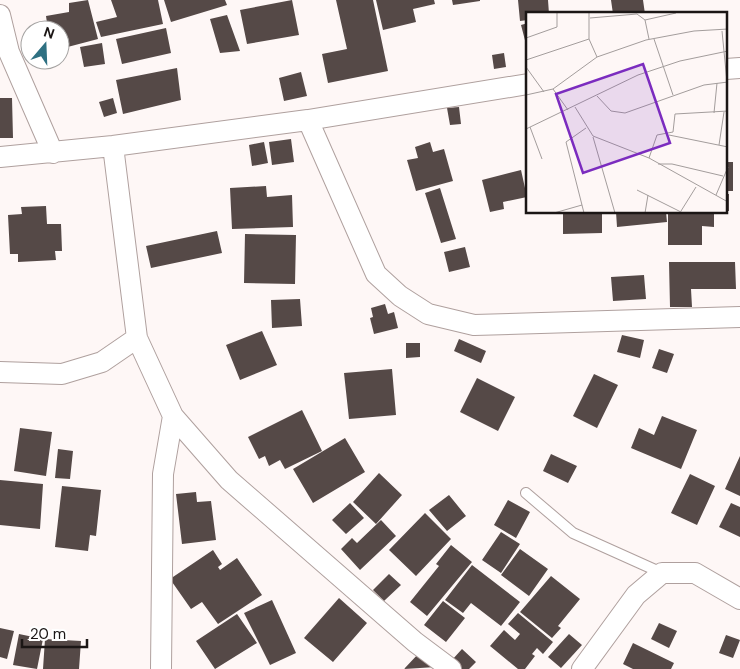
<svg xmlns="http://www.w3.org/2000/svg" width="740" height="669" viewBox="0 0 740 669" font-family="'DM Sans',sans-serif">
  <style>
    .building { fill: #554947 }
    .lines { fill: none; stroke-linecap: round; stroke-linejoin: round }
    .lane-casing { stroke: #afa09e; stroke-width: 12 }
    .street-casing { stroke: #afa09e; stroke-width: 22 }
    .lane { stroke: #fff; stroke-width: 10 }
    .street { stroke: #fff; stroke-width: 20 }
    .inset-road { fill: none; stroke: #a39d9c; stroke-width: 1 }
    .view { fill: #7b2cbf; fill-opacity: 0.15; stroke: #7b2cbf; stroke-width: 2.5 }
    .inset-edge { fill: none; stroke: #1b1615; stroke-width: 2.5 }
  </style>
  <rect width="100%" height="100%" fill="#fef7f6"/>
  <path class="building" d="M88 0 98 39 60 49V30H48L46 16 69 12V3Z
    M111 0H158L163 24 101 37 96 22 117 17Z
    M164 0H225L227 5 171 22Z
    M292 0 299 35 247 44 240 10Z
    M336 0H373L388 71 328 83 322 54 347 49Z
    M376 0H434L435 4 413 9 416 22 383 30Z
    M452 0H480V1L453 5Z
    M518 0H548L549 14H528V20L520 21Z
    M611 0H643L645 14H613Z
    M227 15 240 51 220 53 210 19Z
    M528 23V48H527L521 25Z
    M166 28 171 53 122 64 116 39Z
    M102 43 105 64 84 67 80 47Z
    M504 53 506 67 494 69 492 55Z
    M177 68 181 100 123 114 116 80Z
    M301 72 307 96 284 101 279 78Z
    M0 98H12L13 138H0Z
    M113 98 117 113 104 117 99 102Z
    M459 107 461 124 450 125 447 108Z
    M291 139 294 162 272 165 269 142Z
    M264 142 268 163 252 166 249 145Z
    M430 142 433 152 444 149 453 181 416 191 407 160 418 158 415 147Z
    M726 162H733V191H726Z
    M521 170 527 197 503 202 504 209 490 212 482 180Z
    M266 186 267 197 292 195 293 227 232 229 230 188Z
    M440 188 456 239 441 243 425 193Z
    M726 194H729V211H726Z
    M46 206 47 224H61L62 251H55L56 260 18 262V254H10L8 215 22 214 21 207Z
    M563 212H602V233L563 234Z
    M616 212H666L667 222 617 227Z
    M668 212H714V227L702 226V245H668Z
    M217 231 222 253 151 268 146 246Z
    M245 234 296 235 295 284 244 283Z
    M465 247 470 267 449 272 444 252Z
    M669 262H735L736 289H691L692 307H670Z
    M644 275 646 299 613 301 611 277Z
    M300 299 302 326 272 328 271 300Z
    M385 304 388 314 394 312 398 328 374 334 370 318 373 317 371 308Z
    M262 331 277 365 240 380 226 345Z
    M622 335 644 340 640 358 617 352Z
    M459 339 486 351 481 363 454 351Z
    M406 343H420V357L406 358Z
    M659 349 674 354 667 373 652 368Z
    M392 369 396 415 349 419 344 373Z
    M594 374 618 385 597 428 573 416Z
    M477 378 515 397 498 431 460 412Z
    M302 410 322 451 285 469 280 460 269 466 265 456 259 459 248 437Z
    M662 416 697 430 681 469 631 448 639 428 654 435Z
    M20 428 52 432 46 476 14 471Z
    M345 438 365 472 313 503 293 469Z
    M58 449 73 451 70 479 55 478Z
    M551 454 577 466 568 483 543 471Z
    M740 456V496L725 489Z
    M379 473 402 495 376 524 353 502Z
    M690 474 715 486 697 525 671 513Z
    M0 480 43 484 40 529 0 525Z
    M62 486 101 490 96 536 90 535 88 551 55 547Z
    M196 492 197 502 211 501 216 540 182 544 176 494Z
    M449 495 466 516 447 531 429 510Z
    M508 500 530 512 516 538 494 525Z
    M350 503 364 518 346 534 332 520Z
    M731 503 740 507V537L719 527Z
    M425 513 451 539 416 576 389 550Z
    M381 520 396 536 360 570 341 549 352 538 357 543Z
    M501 532 520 544 501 573 482 560Z
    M451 545 472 562 427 616 410 602 439 566 436 564Z
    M520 549 548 569 529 596 501 575Z
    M213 550 222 564 218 567 220 570 237 558 262 595 218 624 202 602 191 609 170 579Z
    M472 565 520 602 501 626 471 603 463 613 445 600Z
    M389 574 401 585 384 601 373 590Z
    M551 576 580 599 558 626 561 628 552 638 520 612Z
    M339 598 367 623 333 662 304 638Z
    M272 600 296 653 270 665 244 613Z
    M443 601 465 618 446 642 424 625Z
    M518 613 553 642 543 654 537 648 532 654 535 656 525 669H518L490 646 504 630 515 640 520 634 508 624Z
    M237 614 257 643 215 669 196 641Z
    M659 623 677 631 669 648 651 639Z
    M0 628 14 631 7 659 0 657Z
    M19 634 43 639 37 669 13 665Z
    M569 634 582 645 561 668 548 657Z
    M726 635 740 640 733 658 719 653Z
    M45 639 81 641 79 669H43Z
    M633 643 674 663 671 669H633L623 664Z
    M462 649 476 662 469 669H461L452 660Z
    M420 652 436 667 404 669Z"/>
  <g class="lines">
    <defs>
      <path id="lane" d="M526 493 573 533 662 573"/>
      <path id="street" d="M0 15 9 52 53 153
        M726 69 740 68
        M308 120 376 274 400 296 428 314 474 325 740 317
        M113 146 137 338 173 416 229 480 415 642 451 669
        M0 157 113 146 308 120 528 84
        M0 372 62 374 102 362 137 338
        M161 669 163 474 173 416
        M582 669 636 595 662 573H695L740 599"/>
    </defs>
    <use href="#lane" class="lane-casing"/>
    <use href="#street" class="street-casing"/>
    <use href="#lane" class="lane"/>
    <use href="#street" class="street"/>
  </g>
  <g transform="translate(526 12)">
    <rect width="201" height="201" fill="#fef7f6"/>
    <path class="inset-road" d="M63 1V27L71 45M111 2 119 8 123 27M64 6 111 2M119 8 150 1M196 19 201 70M0 26 31 15V1M128 27 147 83M0 48 63 27M0 55 18 80M27 77 42 98M0 83 27 77 71 45 120 28 168 19 202 17M71 84 85 99 99 101 178 73 202 70M49 95 67 124 123 146 202 190M188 101 191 71M4 115 16 147M0 117 112 63 154 49 202 39M143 123 202 135M67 125 89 201M193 133 198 100M123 146 131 123 147 120 149 102 202 99M132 152H146L197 164M111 178 157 201M190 183 202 155M155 199 170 175M28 201 56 193M58 201 40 130 60 116M119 201 122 183"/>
    <path class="view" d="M117 52 144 131 57 161 30 82Z"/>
    <rect width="201" height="201" class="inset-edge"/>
  </g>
  <g transform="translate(45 45) rotate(19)"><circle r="24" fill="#ffffff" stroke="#a4a2a1"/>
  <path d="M0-4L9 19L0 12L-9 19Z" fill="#2e7082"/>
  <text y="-8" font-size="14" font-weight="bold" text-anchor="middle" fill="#1b1615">N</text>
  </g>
  <path d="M22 639v8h65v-8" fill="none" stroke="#1b1615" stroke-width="2.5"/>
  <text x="30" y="639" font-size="15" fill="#1b1615" stroke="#ffffff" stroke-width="4" paint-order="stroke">20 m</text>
</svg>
